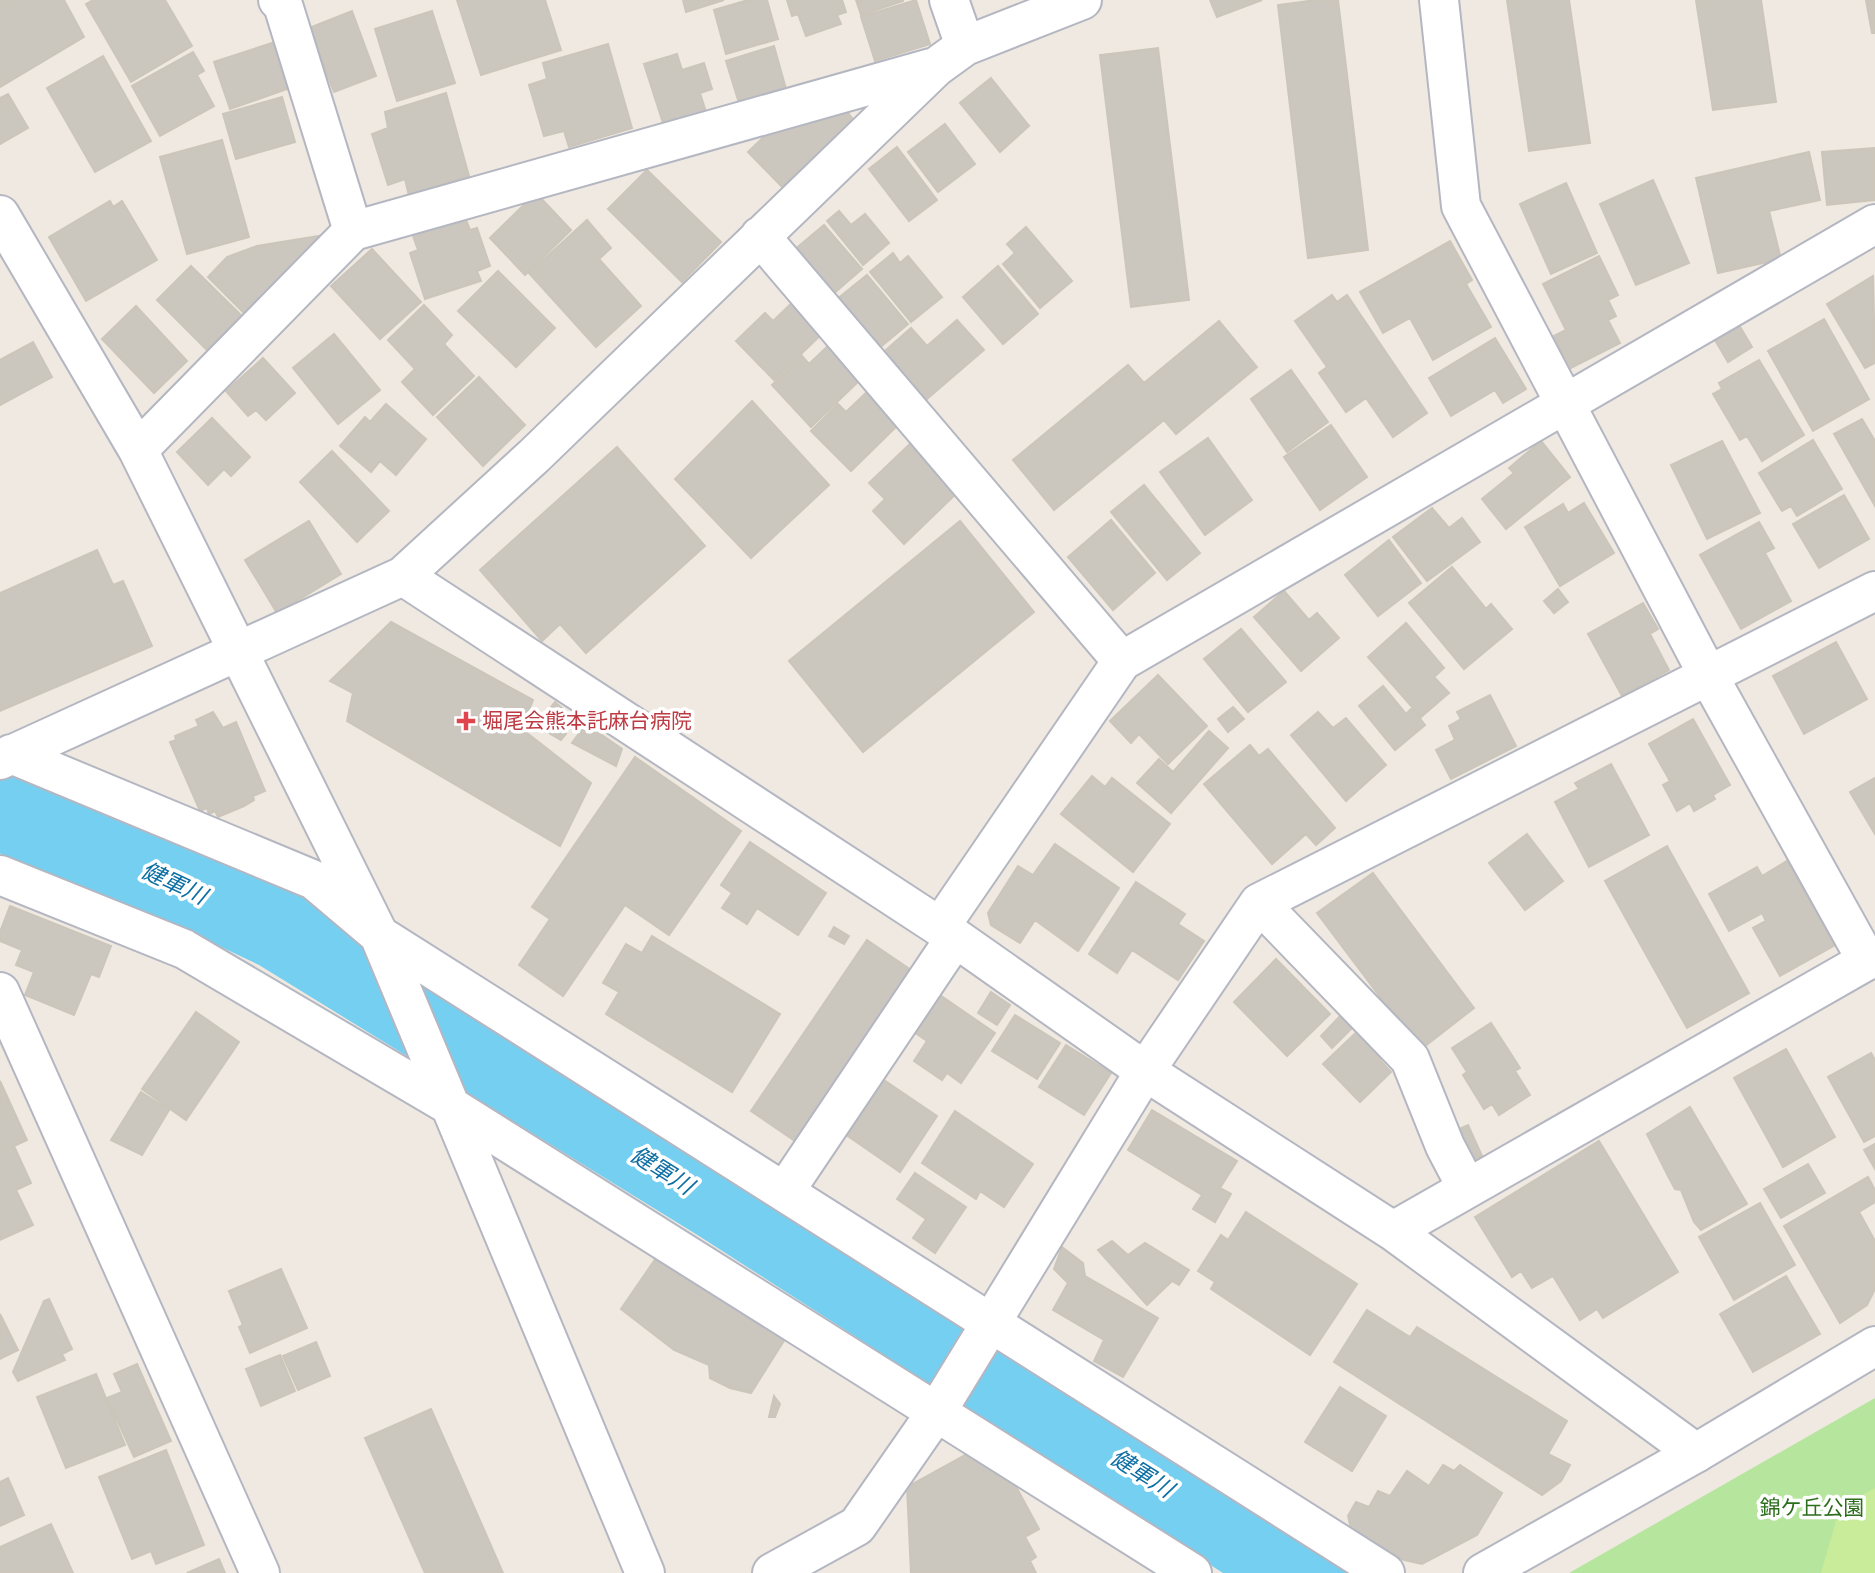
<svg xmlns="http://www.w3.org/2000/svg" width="1875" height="1573" viewBox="0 0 1875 1573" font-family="Helvetica,'Noto Sans JP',sans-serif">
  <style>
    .green { fill: #b6e59e }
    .pitch { fill: #c9ec9a }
    .water { fill: #75cff0 }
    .building { fill: #cbc7bf; stroke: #cbc5ba; stroke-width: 2 }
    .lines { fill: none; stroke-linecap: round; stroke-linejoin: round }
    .minor-casing { stroke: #b4b7c1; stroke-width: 42 }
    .tertiary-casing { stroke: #b4b7c1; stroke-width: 42 }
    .minor { stroke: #fff; stroke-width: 38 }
    .tertiary { stroke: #fff; stroke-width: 38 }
    .health-dot { fill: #e0444e; stroke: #fff; stroke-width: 2.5 }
    .labels { text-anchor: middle; stroke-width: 7; stroke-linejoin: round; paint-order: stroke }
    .health-label { font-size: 21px; fill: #be3a42; stroke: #fff; text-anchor: start }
    .park-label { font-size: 21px; fill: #2c6e1b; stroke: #fff }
    .water-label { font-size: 23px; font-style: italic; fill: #0d6fa3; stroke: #fff }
  </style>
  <rect width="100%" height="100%" fill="#efe9e1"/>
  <path class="green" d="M1875 1398V1573H1569Z"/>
  <path class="pitch" d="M1875 1488V1573H1821L1840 1507Z"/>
  <path class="water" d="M0 771 275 876 315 905 1367 1573H1223L699 1236 259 965 162 919 9 865 0 853Z"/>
  <path class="building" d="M0 0H64L84 37 0 87Z
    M93 0H165L192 46 131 82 86 4Z
    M457 0H545L561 50 481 75Z
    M683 0H724L686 12Z
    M748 0H767L778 39 726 54 714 10Z
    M787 0H842L846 12 837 15 841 24 806 36 798 14 792 16Z
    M856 0H903V1L861 15Z
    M916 0 930 44 875 61 861 17Z
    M1210 0H1262L1217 17Z
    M1316 0H1338L1368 250 1308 258 1278 5Z
    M1507 0H1569L1590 143 1529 151Z
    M1696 0H1761L1776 102 1713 110Z
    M1866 0H1875V33H1872Z
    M352 11 376 76 334 92 309 28Z
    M432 11 455 83 397 101 375 29Z
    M278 41 293 87 230 109 214 62Z
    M608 44 632 128 569 147 564 131 544 136 529 85 547 79 543 63Z
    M774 46 786 89 739 103 726 61Z
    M1158 48 1189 300 1131 307 1100 55Z
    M193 52 204 71 197 75 214 106 160 136 132 86Z
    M677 54 682 70 704 63 712 89 700 93 706 112 664 126 644 64Z
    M103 56 151 141 95 172 47 88Z
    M991 78 1029 126 1000 152 960 103Z
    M446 93 469 176 409 196 405 179 388 185 372 134 388 128 385 112Z
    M8 94 28 128 0 144V98Z
    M282 97 295 142 236 159 223 114Z
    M845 109 856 123 782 187 748 152 770 131Z
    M945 124 975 164 938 192 908 152Z
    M222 140 249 237 187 254 160 157Z
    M897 147 937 200 909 221 869 169Z
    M1875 148V200L1827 205 1822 152Z
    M1809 152 1820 200 1769 211 1781 259 1718 273 1696 178Z
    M647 170 721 242 682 282 608 209Z
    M1653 180 1689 263 1636 285 1600 204Z
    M1566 183 1597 253 1551 274 1520 204Z
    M536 193 571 230 525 275 490 238Z
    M110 201 113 207 122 201 157 260 86 301 49 237Z
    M839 211 851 225 865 214 889 243 863 265 827 221Z
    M463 212 470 230 477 228 490 266 477 271 481 281 425 299 410 253 418 250 411 230Z
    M587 220 611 248 599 259 641 306 596 347 529 273Z
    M824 225 862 269 832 295 794 250Z
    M1026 227 1072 281 1040 308 1003 264 1015 253 1007 244Z
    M331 234 249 318 208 277 227 257 257 246Z
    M1450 241 1472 280 1466 284 1491 327 1433 360 1410 318 1383 333 1360 292Z
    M372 249 421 302 380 339 331 286Z
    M893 253 900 263 908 256 942 297 911 322 870 272Z
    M1599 256 1618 295 1608 300 1616 316 1608 320 1620 343 1571 368 1554 336 1566 330 1543 284Z
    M191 266 246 320 211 354 157 300Z
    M998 266 1038 314 1003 344 963 297Z
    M498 271 555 328 516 367 458 311Z
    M867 275 908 324 878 349 836 300Z
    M1873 276 1875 363 1865 368 1827 304Z
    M1332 295 1337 302 1347 295 1427 413 1393 437 1366 398 1346 412 1319 373 1327 367 1295 321Z
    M795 300 825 331 774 380 736 341 765 313 773 321Z
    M424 305 452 335 444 344 474 376 433 415 402 382 415 369 388 340Z
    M136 306 187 361 154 393 102 339Z
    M1824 319 1869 399 1813 431 1768 351Z
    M957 320 984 350 921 404 879 356 911 328 927 346Z
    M1219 321 1257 367 1176 434 1164 420 1054 510 1013 460 1128 365 1144 383Z
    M1739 325 1752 347 1728 362 1715 340Z
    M334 334 380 390 338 424 293 368Z
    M1495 338 1526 389 1503 403 1495 390 1451 416 1429 378Z
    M33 342 52 377 0 405V360Z
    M830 344 862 378 811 427 772 385 802 356 809 364Z
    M263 358 295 393 266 420 256 410 248 416 226 391Z
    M1759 360 1804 435 1762 461 1747 436 1740 440 1713 394 1722 389 1719 383Z
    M1291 370 1328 422 1287 452 1251 399Z
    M479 377 525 425 483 466 437 417Z
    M869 390 900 423 851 471 811 431 838 404 846 412Z
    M752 401 829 485 751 558 675 479Z
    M386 404 426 439 396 475 380 461 371 472 340 446 365 417 370 422Z
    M212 418 250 457 231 476 224 469 208 485 177 452Z
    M1862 419 1875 441V506L1834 434Z
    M1331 425 1367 477 1320 510 1284 457Z
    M1208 438 1252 500 1205 535 1160 472Z
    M1813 440 1842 489 1797 516 1791 506 1782 511 1759 473Z
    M1541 441 1570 477 1506 529 1482 499 1514 473 1509 468Z
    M1722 441 1760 513 1707 539 1671 465Z
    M912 442 959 491 904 544 873 511 885 499 869 483Z
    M617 447 705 546 586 653 560 624 542 641 480 570Z
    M332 451 389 511 357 542 300 482Z
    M1144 485 1200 553 1167 580 1111 512Z
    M1844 495 1869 539 1819 568 1793 524Z
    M1584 503 1614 553 1560 586 1525 527 1563 504 1568 513Z
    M1432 508 1449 528 1462 518 1480 542 1427 581 1393 537Z
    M1111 520 1155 573 1113 610 1068 557Z
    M309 521 341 574 277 613 245 560Z
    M960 521 1034 612 863 752 789 661Z
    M1759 522 1774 548 1765 553 1791 601 1741 629 1700 555Z
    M1389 540 1421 583 1378 616 1345 575Z
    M97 550 113 585 123 581 152 646 0 711V593Z
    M1452 567 1486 609 1491 604 1512 629 1464 669 1409 603Z
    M1558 589 1568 602 1554 613 1544 601Z
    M1284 591 1309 620 1317 613 1339 638 1301 671 1254 617Z
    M1643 603 1658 629 1650 634 1669 670 1622 696 1588 634Z
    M391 622 533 700 522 729 591 783 560 846 347 721 353 693 330 681Z
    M1406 623 1444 668 1434 677 1449 693 1421 717 1368 657Z
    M1241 629 1286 682 1248 712 1204 659Z
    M1836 642 1867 699 1804 734 1773 676Z
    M1158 675 1207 726 1168 764 1139 734 1131 743 1110 721Z
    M1383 686 1406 714 1412 708 1425 725 1395 750 1359 706Z
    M1490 695 1516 746 1451 779 1436 750 1455 740 1449 726 1461 719 1457 712Z
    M555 702 573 718 572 726 548 711Z
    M1233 707 1244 719 1228 732 1218 719Z
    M213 712 223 728 236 722 265 791 253 796 254 800 244 806 218 817 215 811 209 814 207 808 200 811 170 742 176 740 175 736 199 726 196 720Z
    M1318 712 1333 728 1346 718 1386 765 1346 801 1291 735Z
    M544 716 566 734 561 740 540 728Z
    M1693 719 1730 785 1713 795 1715 799 1694 811 1690 803 1677 811 1663 785 1670 781 1649 744Z
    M586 724 622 749 616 766 572 743Z
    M1209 731 1228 748 1171 813 1137 783 1159 759 1173 772Z
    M1250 745 1259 756 1268 749 1335 828 1316 845 1306 834 1272 864 1204 784Z
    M635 757 741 831 669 935 625 905 563 996 519 965 550 919 532 907Z
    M1611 764 1649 835 1589 867 1555 802 1579 789 1575 783Z
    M1092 776 1105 787 1112 778 1170 824 1133 872 1061 814Z
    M1875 778V834L1850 792Z
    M1527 834 1563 881 1525 910 1489 863Z
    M750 842 826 893 798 935 757 908 747 924 722 908 732 893 721 885Z
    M1055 844 1119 888 1078 951 1035 920 1020 943 991 925 988 913 1018 866 1033 875Z
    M1667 846 1749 993 1687 1028 1605 881Z
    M1787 861 1835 945 1780 976 1753 928 1766 921 1762 913 1729 931 1709 894 1757 867 1762 876Z
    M1373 873 1474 1008 1420 1050 1317 913Z
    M1136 882 1185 914 1178 924 1204 941 1178 980 1132 950 1117 973 1089 954Z
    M10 906 111 946 99 977 91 974 74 1015 25 995 34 972 16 965 22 950 0 941V932Z
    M834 927 849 936 844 944 829 936Z
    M652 936 780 1014 732 1092 606 1014 619 992 603 983 626 944 642 953Z
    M867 940 914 972 798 1143 751 1111Z
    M1276 959 1330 1014 1287 1056 1234 1002Z
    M991 992 1010 1005 997 1025 978 1013Z
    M937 993 995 1033 961 1083 947 1073 942 1080 914 1061 927 1041 911 1030Z
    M196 1012 239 1042 186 1120 142 1089Z
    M1343 1013 1355 1025 1332 1048 1321 1036Z
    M1015 1015 1060 1043 1037 1079 992 1051Z
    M1491 1023 1520 1068 1515 1071 1530 1095 1499 1115 1492 1104 1484 1109 1463 1075 1467 1072 1452 1048Z
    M1361 1028 1385 1053 1379 1059 1391 1072 1360 1102 1323 1064Z
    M1066 1045 1111 1073 1084 1115 1039 1087Z
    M1786 1049 1835 1137 1783 1167 1734 1078Z
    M1871 1053 1875 1060V1136L1864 1142 1828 1077Z
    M878 1076 937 1116 900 1172 842 1132Z
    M0 1081 27 1140 14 1146 31 1183 16 1190 33 1225 0 1240Z
    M141 1092 169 1110 142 1155 111 1140Z
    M1690 1107 1747 1204 1701 1230 1694 1222 1681 1190 1675 1189 1668 1176 1647 1134Z
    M1152 1110 1237 1161 1220 1188 1231 1194 1215 1222 1193 1209 1202 1195 1128 1150Z
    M955 1111 1033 1164 1004 1207 980 1191 976 1199 922 1163Z
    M1468 1125 1482 1156 1463 1164 1448 1134Z
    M1599 1141 1678 1272 1603 1318 1597 1309 1580 1320 1553 1276 1532 1288 1521 1271 1512 1277 1475 1217Z
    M1875 1144V1169L1864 1150Z
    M1808 1164 1825 1193 1781 1218 1764 1189Z
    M915 1173 966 1207 935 1253 913 1238 926 1219 897 1199Z
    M1868 1177 1875 1190V1202L1859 1212 1875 1241V1289L1867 1305 1840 1323 1784 1226Z
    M1760 1203 1795 1265 1734 1300 1699 1237Z
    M1246 1212 1357 1284 1310 1355 1211 1289 1215 1282 1198 1271 1221 1235 1228 1240Z
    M1112 1241 1128 1255 1145 1243 1189 1270 1179 1285 1172 1281 1147 1305 1098 1250Z
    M1062 1247 1083 1263 1085 1276 1158 1318 1123 1377 1094 1361 1104 1340 1053 1310 1068 1283 1054 1269Z
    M656 1258 785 1339 751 1393 730 1388 710 1378 709 1365 674 1350 621 1309Z
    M281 1269 307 1328 250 1353 239 1327 243 1325 229 1291Z
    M1786 1276 1820 1334 1753 1372 1720 1314Z
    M49 1299 72 1349 62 1354 65 1360 18 1381 13 1372 44 1301Z
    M1367 1310 1410 1337 1417 1327 1567 1421 1548 1454 1570 1465 1561 1481 1542 1495 1334 1362Z
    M0 1314 18 1350 0 1359Z
    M316 1342 330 1376 298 1390 283 1356Z
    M280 1355 295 1391 261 1406 246 1369Z
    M137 1364 171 1441 134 1457 107 1398 122 1392 114 1374Z
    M96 1374 125 1445 66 1468 37 1397Z
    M1340 1387 1386 1416 1352 1471 1305 1442Z
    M774 1396 780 1404 775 1417H769Z
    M431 1409 503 1573H425L365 1438Z
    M166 1450 204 1545 156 1564 151 1551 132 1559 99 1477Z
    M969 1453 1014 1483 1039 1529 1025 1537 1036 1557 1030 1561 1036 1573H911L907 1487Z
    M1443 1465 1454 1471 1460 1465 1502 1493 1477 1535 1422 1564 1404 1560 1352 1533 1348 1516 1356 1502 1369 1507 1378 1491 1390 1496 1407 1471 1429 1486Z
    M8 1478 24 1515 0 1526V1482Z
    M51 1524 73 1573H0V1547Z
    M219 1559 225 1573H187Z"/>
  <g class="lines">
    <defs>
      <path id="minor" d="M278 0 283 5 353 231 931 68
        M949 0 965 46
        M1439 0 1461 206 1709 677 1867 961
        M0 215 138 450 379 935 645 1573
        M760 236 1122 661
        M138 450 353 231
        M403 576 940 927 1145 1071 1393 1231 1696 1453
        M11 754 314 880 379 935 1385 1573
        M0 760 403 576 534 456 936 67 965 46 1082 0
        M0 875 184 949 447 1104 1192 1573
        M1259 903 1410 1059 1445 1146 1467 1188
        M940 927 1122 661 1875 224
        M0 992 260 1573
        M785 1191 955 938
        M1393 1231 1875 956
        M772 1573 857 1526 937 1411 1145 1071 1259 903 1875 591"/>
      <path id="tertiary" d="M1483 1573 1696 1453 1875 1346"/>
    </defs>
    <use href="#minor" class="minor-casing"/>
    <use href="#tertiary" class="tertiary-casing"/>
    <use href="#minor" class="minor"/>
    <use href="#tertiary" class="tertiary"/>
  </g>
  <path class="health-dot" d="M462.5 710.5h7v7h7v7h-7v7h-7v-7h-7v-7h7z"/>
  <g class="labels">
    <g class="health-label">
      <text x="482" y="728">堀尾会熊本託麻台病院</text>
    </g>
    <g class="park-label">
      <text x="1812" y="1515">錦ケ丘公園</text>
    </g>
    <g class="water-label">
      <text transform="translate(174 883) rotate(25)" y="8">健軍川</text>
      <text transform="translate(662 1170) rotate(32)" y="8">健軍川</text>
      <text transform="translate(1142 1473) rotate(32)" y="8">健軍川</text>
    </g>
  </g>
</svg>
